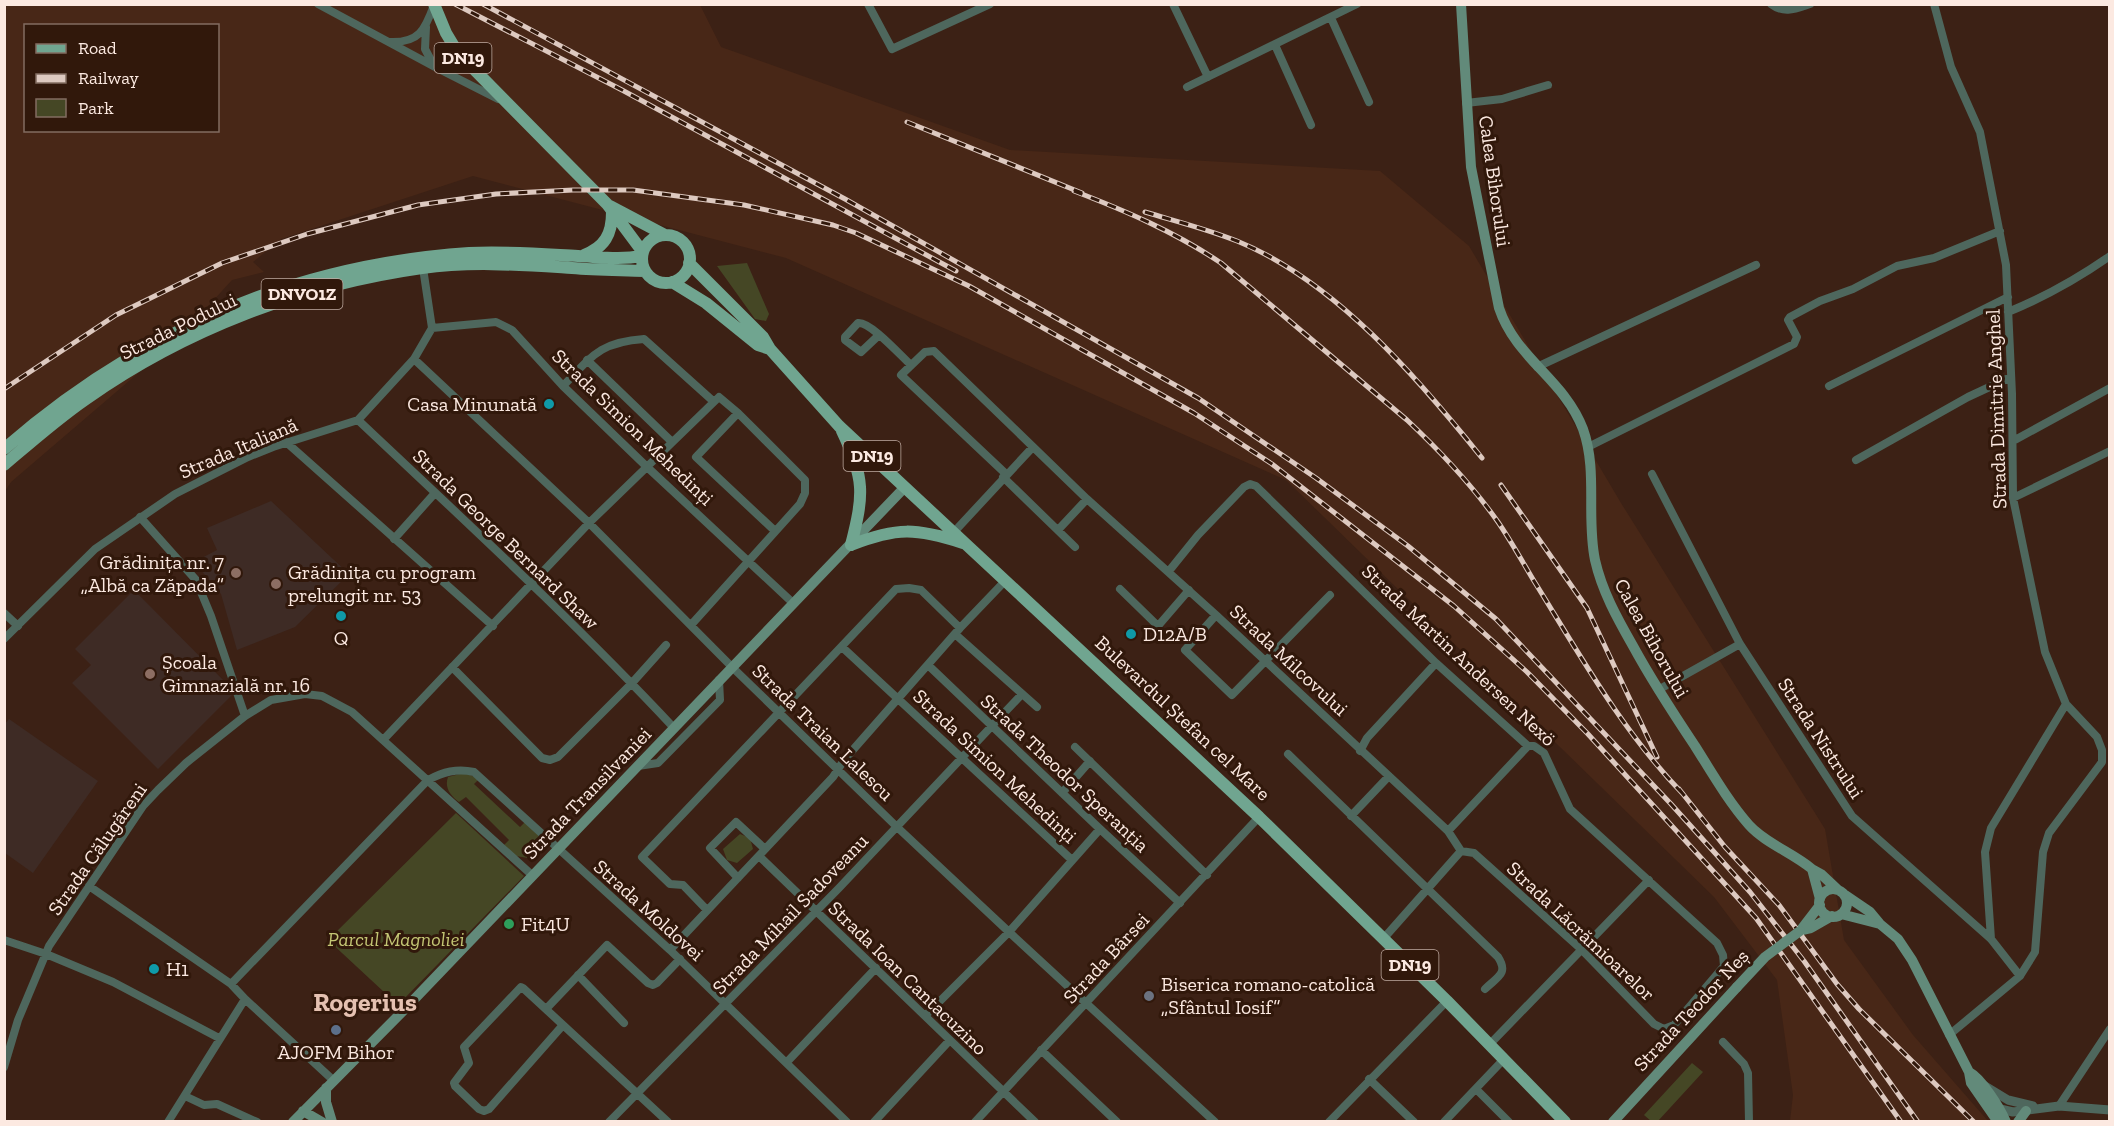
<svg xmlns="http://www.w3.org/2000/svg" width="2114" height="1126" viewBox="0 0 2114 1126" font-family="'Zilla Slab',serif">
  <style>
    .built { fill: #482717; fill-rule: evenodd }
    .education { fill: #3e2b25 }
    .green { fill: #454725 }
    .lines { fill: none; stroke-linecap: round; stroke-linejoin: round }
    .minor { stroke: #4e675d; stroke-width: 8 }
    .tertiary { stroke: #4e675d; stroke-width: 9 }
    .secondary { stroke: #628a7a; stroke-width: 10 }
    .primary { stroke: #70a590; stroke-width: 12 }
    .rail-casing { stroke: #ddc9c0; stroke-width: 5 }
    .rail { stroke: #31180b; stroke-width: 3; stroke-dasharray: 9; stroke-linecap: butt }
    .secondary-bridge { stroke: #628a7a; stroke-width: 10 }
    .culture-dot { fill: #0f9aa8; stroke: #31180b; stroke-width: 2 }
    .education-dot { fill: #8d6e63; stroke: #31180b; stroke-width: 2 }
    .leisure-dot { fill: #2e9e5b; stroke: #31180b; stroke-width: 2 }
    .worship-dot { fill: #6b7280; stroke: #31180b; stroke-width: 2 }
    .service-dot { fill: #5c6f8a; stroke: #31180b; stroke-width: 2 }
    .labels { text-anchor: middle; stroke-width: 6; stroke-linejoin: round; paint-order: stroke }
    .shield { fill: #31180b; stroke: #bfaaa1; stroke-width: 1.5 }
    .shield-label { font-size: 18px; font-weight: bold; fill: #fce9e1 }
    .street-label { font-size: 20px; fill: #fce9e1; stroke: #31180b }
    .poi-label { font-size: 20px; fill: #fce9e1; stroke: #31180b; text-anchor: start }
    .park-label { font-size: 20px; font-style: italic; fill: #c3c674; stroke: #31180b }
    .district-label { font-size: 26px; font-weight: bold; fill: #e5c1b1; stroke: #31180b }
  </style>
  <rect width="100%" height="100%" fill="#3c2115"/>
  <path class="built" d="M5 5H700L721 47 1010 150 1380 171 1469 246 1621 503 1825 829 1844 940 1913 1035 1988 1121H1790L1793 1095 1777 980 1714 897 1286 480 786 258 473 176 281 239 253 262 264 272 232 280 178 339 11 482 5 491ZM26 26H218V130H26Z"/>
  <path class="education" d="M271 501 349 574 295 627 237 650 221 594 194 562 217 550 207 528Z
    M134 590 235 692 158 769 72 683 91 665 75 649Z
    M9 719 98 781 33 873 5 853 4 725Z"/>
  <path class="green" d="M747 263 769 314 766 321 755 319 717 266Z
    M460 774H468L479 779 474 784 520 827 525 822 538 834 541 843 536 854 528 858 516 856 503 846 509 840 466 797 459 802C451 796 444 788 448 777Z
    M456 813 524 876 398 1005 328 940Z
    M740 834 750 838 753 849 737 863 727 860 723 849Z
    M1692 1063 1703 1072 1658 1121H1651L1644 1115Z"/>
  <g class="lines">
    <path class="minor" d="M318 4 435 67 498 99
      M868 4 892 49 990 4
      M1173 4 1208 77
      M1771 4C1784 14 1795 9 1810 4
      M1934 4 1951 67 1980 132 2006 265 2012 394 2013 498 2045 652 2066 704 2097 737 2102 750V762L2049 833 2043 852 2035 952 2020 976 1949 1035
      M1331 18 1369 102
      M426 27 425 49 433 64
      M390 42C419 43 425 30 434 5
      M1275 45 1311 125
      M1187 87 1357 4
      M1466 103 1502 99 1548 85
      M2008 312C2045 297 2077 279 2110 256
      M432 328 496 322 512 330 563 386 646 466 793 603
      M879 335 861 352 845 340V337L858 323C870 321 901 356 911 365
      M414 359 589 523 732 667 897 827 1009 932 1215 1122
      M587 360 671 441
      M1537 367 1756 265
      M563 386C592 356 600 342 644 339L713 401
      M1829 386 2008 297
      M738 413 696 457 775 531
      M358 420C465 521 573 620 674 728
      M2013 441 2110 388
      M286 442 493 626
      M1588 447 1794 344 1797 337 1788 320 1790 317 1820 301 1853 289 1897 266 1934 258 2000 231
      M1856 460 1968 397 2011 377
      M1006 474 901 375 925 352 934 351 1087 499 1216 615 1448 831 1461 851
      M1652 474 1740 644 1852 816 1991 939 2020 976
      M1003 477 1075 547
      M2013 498 2110 451
      M140 517 196 580 211 616 245 716
      M1058 530 1087 499
      M954 532 1032 448
      M394 539 435 493
      M1169 571 1198 535 1244 487 1250 484 1256 486 1436 663 1528 746H1534L1544 753 1570 809 1717 943 1723 955 1724 966 1674 1025 1664 1029 1654 1024 1581 949 1474 853 1461 851
      M1120 589 1158 626 1189 590
      M4 613 18 626
      M1216 615 1185 650 1232 695 1330 595
      M955 634 1037 707
      M4 639 95 549 175 494 248 457 273 447 358 420 414 359 432 328 423 268
      M842 647 1072 860
      M928 665 1100 829 1180 903
      M452 667 542 758 550 760 558 757 632 683 666 645
      M1658 690 1740 644
      M384 739 589 523 719 397 738 413 805 480V493L800 504 691 625
      M1075 747 1207 875
      M1360 751 1367 738 1436 663
      M1288 754 1498 957C1509 974 1497 977 1485 989
      M638 766 658 763 720 700 719 680
      M1062 793 1090 761
      M1351 816 1389 776
      M1448 831 1528 746
      M759 856 1035 1122
      M738 878 710 848 736 822 765 849
      M89 886 231 984 245 999 168 1122
      M707 910 683 885 670 884 642 857 896 589 909 588 921 590 960 628
      M1384 938 1461 851
      M1991 939 1985 852 1991 828 2066 704
      M4 940 46 954 113 982 219 1038
      M670 950 833 777 844 760 960 628 1006 580
      M578 975 624 1023
      M231 984 428 780C443 772 457 768 474 772L670 950 847 1122
      M245 999 333 1080
      M546 1009 607 945 648 983 653 985 657 983 680 959
      M925 1016 1009 932 1100 829
      M563 1025 489 1109 484 1111 479 1109 455 1086 454 1083 469 1063 464 1047 521 987 523 988 668 1122
      M1723 1042 1744 1064 1748 1073 1749 1122
      M1490 1044 1649 880
      M1041 1050 1117 1122
      M787 1062 876 968
      M4 1067 18 1020 49 946 143 806 158 790 186 763 245 716 271 700 305 694 322 696 352 712 532 875
      M1369 1079 1414 1122
      M1476 1089 1509 1122
      M185 1096 204 1105 217 1104 257 1122
      M2059 1106 2110 1029
      M609 1122 839 888 1022 694
      M874 1122 950 1040
      M975 1122 1259 817
      M1329 1122 1447 1001
      M1444 1122 1504 1059"/>
    <path class="tertiary" d="M1985 1086 2008 1100 2033 1106
      M1996 1108 2013 1112 2059 1106 2110 1110"/>
    <path class="secondary" d="M1461 4 1471 167 1499 308C1516 359 1564 379 1583 429 1598 471 1586 517 1595 560 1602 591 1617 618 1633 646 1652 681 1673 713 1695 746 1712 773 1728 801 1749 825 1765 843 1793 853 1812 869L1821 874 1838 890
      M1812 869 1820 899
      M1819 903a14 14 0 1 1 28 0a14 14 0 1 1-28 0Z
      M1845 895 1870 912 1880 924 1898 939 1912 960 1969 1072 1971 1083 1998 1122
      M1841 914 1880 924
      M1802 930 1811 928 1832 916
      M1800 931 1820 905
      M1969 1072C1982 1079 2000 1108 2006 1122
      M326 1088V1102L332 1122
      M303 1111 322 1122
      M293 1122 403 1011 905 487
      M1613 1122 1737 987
      M2018 1122 2026 1111"/>
    <path class="primary" d="M434 4 446 33 458 53 607 204 642 251
      M610 206 665 235
      M642 259a24 24 0 1 1 48 0a24 24 0 1 1-48 0Z
      M584 255C605 247 612 234 612 212
      M689 263 763 337 770 349 839 426 1259 817 1447 1001 1565 1122
      M672 282 706 303 758 345 770 349
      M842 431C865 479 864 494 851 545
      M4 449C138 332 292 265 469 253 506 251 542 254 578 256 600 257 620 260 642 256
      M4 465C31 442 57 419 86 399 185 329 302 285 422 268 471 261 523 265 572 268 596 270 621 270 645 271
      M851 545C897 527 916 528 963 543"/>
    <defs>
      <path id="rail" d="M455 4 622 90 956 271
        M483 4 845 199 1198 398 1316 478 1408 546 1496 619 1671 804 1750 892 1804 961 1918 1122
        M907 122 1082 193
        M1074 191C1126 211 1175 232 1221 263L1407 420C1440 451 1472 485 1498 522 1511 541 1522 561 1534 581 1580 655 1622 731 1683 794
        M1145 212C1175 221 1207 229 1237 241 1335 281 1417 377 1482 458
        M4 389 116 315 222 263 307 234 418 205 496 194 573 190H633L744 205 833 225 856 233 969 286 1194 413 1272 464 1454 606 1527 672 1587 733 1756 918 1901 1122
        M1501 485 1587 608 1657 757
        M1679 789 1725 847 1779 905 1837 984 1859 1009 1974 1122"/>
    </defs>
    <use href="#rail" class="rail-casing"/>
    <use href="#rail" class="rail"/>
    <path class="secondary-bridge" d="M1737 987 1765 957 1800 931"/>
  </g>
  <g class="culture-dot">
    <circle cx="549" cy="404" r="6"/>
    <circle cx="341" cy="616" r="6"/>
    <circle cx="1131" cy="634" r="6"/>
    <circle cx="154" cy="969" r="6"/>
  </g>
  <g class="education-dot">
    <circle cx="236" cy="573" r="6"/>
    <circle cx="276" cy="584" r="6"/>
    <circle cx="150" cy="674" r="6"/>
  </g>
  <circle class="leisure-dot" cx="509" cy="924" r="6"/>
  <circle class="worship-dot" cx="1149" cy="996" r="6"/>
  <circle class="service-dot" cx="336" cy="1030" r="6"/>
  <g class="labels">
    <g class="shield">
      <rect x="434.5" y="43" width="57" height="30" rx="4.5"/>
      <rect x="261.5" y="279" width="81" height="30" rx="4.5"/>
      <rect x="843.5" y="441" width="57" height="30" rx="4.5"/>
      <rect x="1381.5" y="950" width="57" height="30" rx="4.5"/>
    </g>
    <g class="shield-label">
      <text x="463" y="64">DN19</text>
      <text x="302" y="300">DNVO1Z</text>
      <text x="872" y="462">DN19</text>
      <text x="1410" y="971">DN19</text>
    </g>
    <g class="street-label">
      <text transform="translate(1495 181) rotate(82)" y="7">Calea Bihorului</text>
      <text transform="translate(178 326) rotate(-26)" y="7">Strada Podului</text>
      <text transform="translate(1996 409) rotate(-92)" y="7">Strada Dimitrie Anghel</text>
      <text transform="translate(633 427) rotate(44)" y="7">Strada Simion Mehedinți</text>
      <text transform="translate(238 448) rotate(-23)" y="7">Strada Italiană</text>
      <text transform="translate(506 539) rotate(44)" y="7">Strada George Bernard Shaw</text>
      <text transform="translate(1652 638) rotate(61)" y="7">Calea Bihorului</text>
      <text transform="translate(1459 655) rotate(43)" y="7">Strada Martin Andersen Nexö</text>
      <text transform="translate(1289 660) rotate(43)" y="7">Strada Milcovului</text>
      <text transform="translate(1183 718) rotate(43)" y="7">Bulevardul Ștefan cel Mare</text>
      <text transform="translate(823 732) rotate(44)" y="7">Strada Traian Lalescu</text>
      <text transform="translate(1821 738) rotate(57)" y="7">Strada Nistrului</text>
      <text transform="translate(995 766) rotate(43)" y="7">Strada Simion Mehedinți</text>
      <text transform="translate(1065 773) rotate(43)" y="7">Strada Theodor Speranția</text>
      <text transform="translate(587 793) rotate(-46)" y="7">Strada Transilvaniei</text>
      <text transform="translate(97 849) rotate(-55)" y="7">Strada Călugăreni</text>
      <text transform="translate(649 910) rotate(42)" y="7">Strada Moldovei</text>
      <text transform="translate(790 914) rotate(-46)" y="7">Strada Mihail Sadoveanu</text>
      <text transform="translate(1581 931) rotate(43)" y="7">Strada Lăcrămioarelor</text>
      <text transform="translate(1106 958) rotate(-47)" y="7">Strada Bârsei</text>
      <text transform="translate(908 978) rotate(44)" y="7">Strada Ioan Cantacuzino</text>
      <text transform="translate(1691 1010) rotate(-47)" y="7">Strada Teodor Neș</text>
    </g>
    <g class="poi-label">
      <text x="537" y="411" text-anchor="end">Casa Minunată</text>
      <text x="224" y="569" text-anchor="end">Grădinița nr. 7<tspan x="224" dy="23">„Albă ca Zăpada”</tspan></text>
      <text x="288" y="579">Grădinița cu program<tspan x="288" dy="23">prelungit nr. 53</tspan></text>
      <text x="1143" y="641">D12A/B</text>
      <text x="341" y="645" text-anchor="middle">Q</text>
      <text x="162" y="669">Școala<tspan x="162" dy="23">Gimnazială nr. 16</tspan></text>
      <text x="521" y="931">Fit4U</text>
      <text x="166" y="976">H1</text>
      <text x="1161" y="991">Biserica romano-catolică<tspan x="1161" dy="23">„Sfântul Iosif”</tspan></text>
      <text x="336" y="1059" text-anchor="middle">AJOFM Bihor</text>
    </g>
    <g class="park-label">
      <text x="396" y="946">Parcul Magnoliei</text>
    </g>
    <g class="district-label">
      <text x="365" y="1011">Rogerius</text>
    </g>
  </g>
  <rect width="2114" height="1126" fill="none" stroke="#fce9e1" stroke-width="12"/>
  <rect x="24" y="24" width="195" height="108" fill="#31180b" stroke="#826c61" stroke-width="1.5"/>
  <rect x="36" y="44" width="30" height="9" fill="#70a590" stroke="#826c61" stroke-width="1.5"/>
  <text x="78" y="54" font-size="18" fill="#fce9e1">Road</text>
  <rect x="36" y="74" width="30" height="9" fill="#ddc9c0" stroke="#826c61" stroke-width="1.5"/>
  <text x="78" y="84" font-size="18" fill="#fce9e1">Railway</text>
  <rect x="36" y="99" width="30" height="18" fill="#454725" stroke="#826c61" stroke-width="1.5"/>
  <text x="78" y="114" font-size="18" fill="#fce9e1">Park</text>
</svg>
